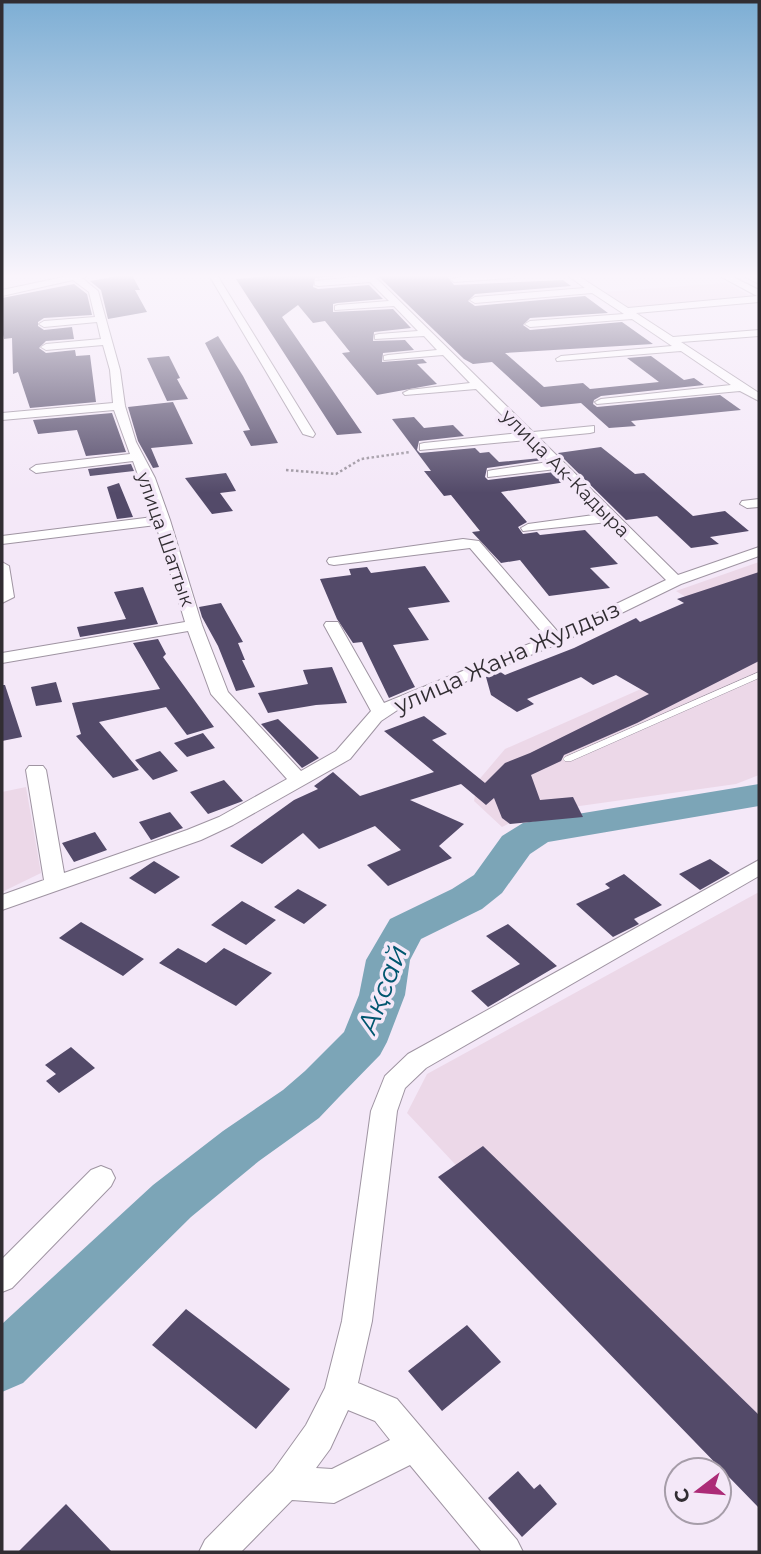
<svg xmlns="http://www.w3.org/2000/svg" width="761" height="1554" viewBox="0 0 761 1554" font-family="Montserrat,sans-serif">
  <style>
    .industrial { fill: #ecd8e8 }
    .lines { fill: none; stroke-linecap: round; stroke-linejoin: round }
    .river { fill: #7ca5b7; fill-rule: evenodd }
    .building { fill: #534a69 }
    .service-casing { stroke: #9f94a2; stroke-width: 1 }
    .minor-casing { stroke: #9f94a2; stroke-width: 2 }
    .path { stroke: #9c949f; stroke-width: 2.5; stroke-dasharray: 2.5 2.5; stroke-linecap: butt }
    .service { fill: #fff; fill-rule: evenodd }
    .minor { fill: #fff; fill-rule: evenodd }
    .labels { text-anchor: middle; stroke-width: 7; stroke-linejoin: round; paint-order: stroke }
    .far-street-label { font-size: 19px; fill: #312d32; stroke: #f4e8f8 }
    .street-label { font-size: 23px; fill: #312d32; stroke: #f4e8f8 }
    .near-water-label { font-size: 28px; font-style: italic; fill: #00566f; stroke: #f4e8f8 }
  </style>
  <rect width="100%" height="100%" fill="#f4e8f8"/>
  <path class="industrial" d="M726 283 755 298 628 308 602 292Z
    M759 562V775L736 784 530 813 502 827 474 801 477 782 505 749 754 639 676 591Z
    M26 787 41 873 2 892V792Z
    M759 892V1488L407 1113 427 1074Z"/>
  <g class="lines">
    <path class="river" d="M759 784V806L548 842 530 854 502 893 482 909 421 939 410 960 405 995 387 1042 380 1055 339 1097 319 1118 259 1161 191 1217 23 1383 2 1392V1324L153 1185 223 1131 283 1090 305 1071 344 1032 359 995 366 960 390 919 452 889 474 875 502 836 523 823Z"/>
  </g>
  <path class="building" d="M124 275H132L140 290H135L147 312 108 319 101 290 90 281Z
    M285 275H347L315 278 313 287 318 289 369 285 383 299 337 303 333 304V312L393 309 411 328 374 332 373 341 405 340 414 350 383 353 382 362 423 359 427 363 417 364 437 384 377 395 342 353 350 352 325 321 313 323 298 305 282 317 362 433 337 435 236 279Z
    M377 275H457L448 277 454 285 563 280 571 286 475 294 468 301 475 306 585 296 608 313 530 318 523 325 530 330 622 322 653 344 505 353 544 387 583 383 590 389 659 382 627 358 651 356 684 380 694 378 704 385 601 396 594 400 593 404 597 407 720 395 741 410 631 421 636 426 609 428 581 403 541 407 492 362 473 364 464 359Z
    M74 284 87 294 92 315 44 318 38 322V326L44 330 72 327 74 339 46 341 39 348 46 353 75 350 76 356 90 355 96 402 30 408 18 372 13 374 12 338 4 339 2 330V298Z
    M218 336 243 376 278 443 251 446 243 431 250 430 205 343Z
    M169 356 180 378 177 379 188 399 167 401 147 358Z
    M173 402 193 444 151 448 159 467 153 468 138 441 128 407Z
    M112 413 126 452 86 456 77 430 38 434 33 420Z
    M414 417 424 428 453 425 464 436 419 441 417 450 420 453 475 448 480 453 489 452 499 462 541 458 543 460 487 468 485 477 488 480 555 472 566 482 501 492 527 522 518 527 523 534 537 532 540 535 585 530 618 564 590 568 610 588 549 596 520 560 501 563 472 532 480 531 451 495 444 496 424 471H431L392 419Z
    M601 447 635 474 644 473 693 516 725 511 749 531 710 537 719 544 691 548 657 516 626 520 558 453Z
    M131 464 134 471 90 476 88 469Z
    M226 473 236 491 220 493 233 511 212 514 185 478Z
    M119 483 133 517 117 519 107 487Z
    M425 566 450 602 408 608 429 640 393 645 415 687 389 698 362 642 353 643 337 619 320 579 351 575 349 569 367 567 371 573Z
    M759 572V661L637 723 564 755 561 761 531 775 540 800 573 797 583 817 510 824 502 818 494 798 486 805 461 784 410 800 464 824 439 846 452 858 388 886 367 865 401 850 375 826 319 849 303 833 262 864 230 846 294 800 318 789 314 786 333 772 360 796 434 772 384 731 424 716 447 734 432 740 485 783 505 763 530 753 649 694 616 675 593 685 581 677 527 699 534 704 517 712 491 695 486 677 499 671 505 675 574 648 636 618 640 622 684 603 677 599Z
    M143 587 158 624 80 637 77 627 126 619 114 592Z
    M221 603 243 642 238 643 245 660H242L255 687 236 691 218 646 202 617 199 607Z
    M158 639 166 654 163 657 214 727 187 735 166 707 99 722 139 770 113 778 76 736 81 734 72 703 160 689 133 643Z
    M332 667 347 703 316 705 268 713 258 693 308 684 303 670Z
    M56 682 62 702 36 706 31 687Z
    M2 685H5L22 737 2 741Z
    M278 719 319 758 302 768 261 724Z
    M203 733 215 748 187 757 174 743Z
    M160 751 178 771 153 780 135 760Z
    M224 780 243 801 208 814 190 792Z
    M170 812 183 828 151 840 139 822Z
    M95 832 107 850 74 862 62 843Z
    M710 859 730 873 700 890 679 874Z
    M154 861 180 877 155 894 129 878Z
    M624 874 662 905 634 919 639 924 613 937 576 904 610 888 605 884Z
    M298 889 327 905 304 924 274 907Z
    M242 901 276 920 246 945 211 925Z
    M81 922 144 959 123 976 59 938Z
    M508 924 557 966 488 1007 471 991 520 964 486 936Z
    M178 948 206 963 224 948 272 973 236 1006 159 963Z
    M71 1047 95 1068 59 1093 46 1081 56 1074 45 1065Z
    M483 1146 759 1415V1508L438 1177Z
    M186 1309 290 1389 256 1429 152 1345Z
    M467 1325 501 1362 442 1411 408 1371Z
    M518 1471 534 1489 540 1484 557 1504 522 1537 488 1498Z
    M66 1504 112 1552H18Z"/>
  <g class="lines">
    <defs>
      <path id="service" d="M741 275H747L759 281V284Z
        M759 672V678L571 761H565L563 759 565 757Z"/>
      <path id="minor" d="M73 275H90L82 278 98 291 120 370 125 406 136 442 155 478 170 520 202 625 228 692 301 771 336 751 371 711 324 625 326 622H338L384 703 546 637 470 548 334 565 329 564 327 561 329 558 463 539 479 541 558 632 666 580 608 522 523 531 521 528 528 524 601 514 556 469 488 477V471L493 470 549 462 527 440 420 450V444L424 443 520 433 476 389 405 395 403 393 409 390 470 383 443 355 384 360V356L388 355 437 350 424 336 375 339V335L379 334 418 331 394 306 335 310V306L338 305 389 301 370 282 318 286 315 285V281L373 275 533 432 594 426V432L590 433 539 438 678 575 759 547V556L681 584 562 642 399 709 381 721 350 759 233 825 201 840 2 910V895L44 880 26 770 29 766H43L46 770 64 873 187 830 219 817 287 779 211 694 188 631 2 663V653L185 622 156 525 2 544V536L153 517 133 461 36 473 30 469 36 465 130 454 114 410 2 420V413L113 403 110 370 103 345 46 350 41 347 46 344 101 339 97 322 44 327 39 324 44 321 95 317 89 292 73 280 2 296V290Z
        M209 275H217L315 434 313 437 303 434Z
        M472 275H515L511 278 454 282 450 279Z
        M567 275H577L628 308 757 296 718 275H729L759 290V302L636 313 673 337 759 330V336L681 342 759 393V401L740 391 597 404 595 402 601 399 731 385 681 351 557 361 556 359 561 356 672 346 632 319 530 327 525 324 530 321 624 314 592 293 475 303 470 300 475 297 585 288Z
        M759 499V507L747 508 740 504 742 501Z
        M2 562 9 566 14 597 2 603Z
        M759 860V876L426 1068 405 1088 397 1111 372 1321 358 1383 397 1399 517 1540 523 1552H482L410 1465 334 1503 292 1500 241 1552H199L205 1540 273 1471 306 1425 325 1388 342 1321 371 1111 385 1076 408 1054ZM348 1410 375 1421 390 1440 332 1469 316 1468 330 1449Z
        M101 1166 111 1170 115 1178 111 1186 12 1288 2 1292V1259L91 1170Z"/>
    </defs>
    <use href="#service" class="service-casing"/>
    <use href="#minor" class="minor-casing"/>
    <path class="path" d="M286 470 336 474 361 459 410 452"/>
    <use href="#service" class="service"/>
    <use href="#minor" class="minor"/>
  </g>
  <linearGradient id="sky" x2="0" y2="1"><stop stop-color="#7daed4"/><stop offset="0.56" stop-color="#faf5fc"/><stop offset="1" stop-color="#faf5fc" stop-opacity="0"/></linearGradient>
  <rect width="761" height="493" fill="url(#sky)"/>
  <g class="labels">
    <g class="far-street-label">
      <text transform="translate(566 473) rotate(45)" y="7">улица Ак-Кадыра</text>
      <text transform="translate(166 539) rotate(71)" y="7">улица Шаттык</text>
    </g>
    <g class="street-label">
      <text transform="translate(507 657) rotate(-24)" y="8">улица Жана Жулдыз</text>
    </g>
    <g class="near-water-label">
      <text transform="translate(382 989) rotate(-69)" y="10">Ақсай</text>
    </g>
  </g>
  <rect width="761" height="1554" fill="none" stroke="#312d32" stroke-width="7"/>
  <g transform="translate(698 1491) rotate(254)"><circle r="33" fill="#f4e8f8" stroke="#a69da9" stroke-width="2"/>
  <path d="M0-5L12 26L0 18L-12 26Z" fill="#ac2b77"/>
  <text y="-10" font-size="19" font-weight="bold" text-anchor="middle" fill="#312d32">С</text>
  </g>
</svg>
